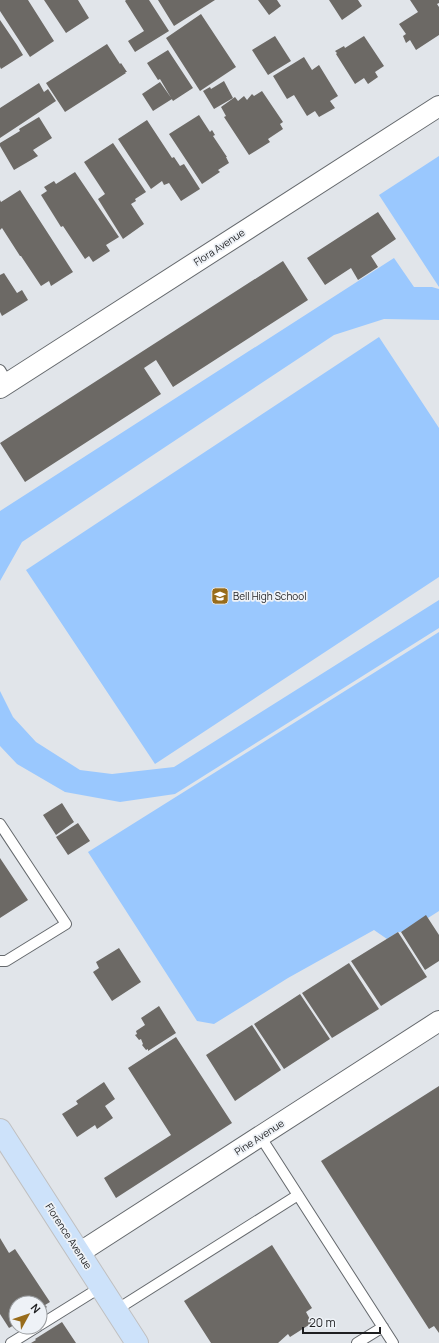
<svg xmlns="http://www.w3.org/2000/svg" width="439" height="1343" viewBox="0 0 439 1343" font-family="Manrope,sans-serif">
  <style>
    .green { fill: #9ac8fe }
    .building { fill: #6c6965 }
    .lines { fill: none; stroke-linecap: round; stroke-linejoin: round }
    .lane-casing { stroke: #65696d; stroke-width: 12 }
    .street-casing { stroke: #65696d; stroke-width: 22 }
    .primary-casing { stroke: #c0c0c1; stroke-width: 24 }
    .lane { stroke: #fff; stroke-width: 10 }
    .street { stroke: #fff; stroke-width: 20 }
    .primary { stroke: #cde2fa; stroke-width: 22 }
    .labels { text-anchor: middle; stroke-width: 3.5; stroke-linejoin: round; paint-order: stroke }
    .street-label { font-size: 10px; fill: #1e1f21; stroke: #eef2f7 }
    .poi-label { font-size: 10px; fill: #1e1f21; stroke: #eef2f7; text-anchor: start }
  </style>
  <rect width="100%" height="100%" fill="#e1e5ea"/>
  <path class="green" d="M439 156V287L379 195Z
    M394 258 414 287H432L439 289V320L384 319 334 335 22 542 0 581V511Z
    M379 337 439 428V577L155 764 26 570Z
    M439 600V628L175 794 120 802 65 792 17 764 0 746V691L13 717 36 742 80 770 112 774 174 767Z
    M439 632V911L428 918 426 916 401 932H398L387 939 374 930 288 978 214 1024 197 1021 88 852Z"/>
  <path class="building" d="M0 0H28L54 41 30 57 0 11Z
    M44 0H78L89 18 66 33Z
    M126 0H149L169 31 135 52 128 41 144 31 125 1Z
    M158 0H215L174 26Z
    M258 0H277L281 6 269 15Z
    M329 0H358L362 6 342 20Z
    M410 0H439V3L437 4 439 7V35L416 50 410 40 406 43 403 36 406 34 399 24 418 12Z
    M201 14 236 67 200 91 166 38Z
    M0 20 17 45 23 55 1 69 0 67Z
    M275 36 291 61 268 75 252 50Z
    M364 36 384 66 375 72 378 77 368 84 364 78 355 84 336 54 337 53 335 51 344 46 345 48Z
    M107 44 120 64 121 63 127 72H125L126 73 65 112 46 83Z
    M168 50 193 88 173 101 160 79 158 80 147 63Z
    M304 57 312 70 319 65 338 96 330 101 335 108 319 117 315 111 307 116 294 95 287 99 273 76Z
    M224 81 233 98 214 109 203 91 210 87 211 89Z
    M160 82 172 99 153 111 142 94Z
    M39 83 44 92 48 89 56 101 0 138V108Z
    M262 91 283 122 280 124 283 129 268 139 270 142 249 155 224 117 226 116 221 107 235 97 238 101 244 96 247 100 252 94 254 96Z
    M199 115 210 132 212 130 215 135 213 136 227 157H226L229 163 218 170 220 172 202 184 169 134Z
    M39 117 52 138 33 150 38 156 14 170 0 146V143L20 131 19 129Z
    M147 120 172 158 174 157 180 166 184 164 200 189 181 201 169 183 164 185 162 181 151 189 118 139Z
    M113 143 146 192 135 199 136 201 131 204 144 224 123 239 98 199 105 194 84 162Z
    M75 172 119 237 106 245 110 251 93 262 89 256 85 259 63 226 61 227 41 195 47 191 44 187 54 181 56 184Z
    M20 190 73 272 51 286 49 281 41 286 21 256H20L2 228 0 230V200L1 202Z
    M378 212 396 239 371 256 378 267 358 280 351 268 325 285 307 258Z
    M283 261 308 300 173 387 156 360 144 368 161 394 25 482 0 443Z
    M4 273 17 293 22 290 28 300 2 316 0 312V275Z
    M62 803 74 822 56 835 43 815Z
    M78 823 90 841 68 855 56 837Z
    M0 858 28 900 0 918Z
    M426 915 439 935V961L425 970 401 932Z
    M398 932 427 977 381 1006 351 961Z
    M119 948 141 982 112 1001 93 972 99 968 96 962Z
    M349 963 379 1009 332 1038 302 993Z
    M300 994 330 1039 284 1069 254 1024Z
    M159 1006 176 1033 148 1051V1049L146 1050 142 1045 143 1044 141 1039 139 1040 135 1035 137 1034 136 1031 145 1025 141 1018Z
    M252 1025 281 1070 235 1101 206 1055Z
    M176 1037 232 1123 116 1198 104 1178 171 1135 128 1068Z
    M104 1082 115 1099 105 1106 113 1118 97 1129 95 1125 77 1137 62 1114 78 1104 76 1101Z
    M439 1086V1333L434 1326 429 1329 321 1161Z
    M0 1238 9 1253 15 1249 50 1302 45 1305 47 1307 40 1312V1303H16V1324L9 1328 0 1314Z
    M272 1245 312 1308 306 1312 312 1323 290 1337 288 1334 278 1343H211L184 1301Z
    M62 1322 76 1343H31L36 1340 35 1339Z"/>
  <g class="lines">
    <defs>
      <path id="lane" d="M0 370 8 383
        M0 824 66 924 6 961H0
        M260 1136 393 1343
        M116 1310 298 1195
        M40 1325 101 1287
        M11 1343 37 1327
        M357 1343 383 1327"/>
      <path id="street" d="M0 388 439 106
        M79 1253 439 1021"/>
      <path id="primary" d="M0 1130 137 1343"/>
    </defs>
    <use href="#lane" class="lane-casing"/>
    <use href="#street" class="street-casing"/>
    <use href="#primary" class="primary-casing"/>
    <use href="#lane" class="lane"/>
    <use href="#street" class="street"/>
    <use href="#primary" class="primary"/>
  </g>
  <defs>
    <symbol id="school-square" viewBox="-11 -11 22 22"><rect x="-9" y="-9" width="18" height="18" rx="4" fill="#986c1b" stroke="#eef2f7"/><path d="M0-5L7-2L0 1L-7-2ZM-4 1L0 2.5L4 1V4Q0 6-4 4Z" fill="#fff"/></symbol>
  </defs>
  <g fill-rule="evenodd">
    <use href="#school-square" x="210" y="586" width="20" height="20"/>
  </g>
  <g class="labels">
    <g class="street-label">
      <text transform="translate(219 247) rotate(-33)" y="4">Flora Avenue</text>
      <text transform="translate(259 1137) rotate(-33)" y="4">Pine Avenue</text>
      <text transform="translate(69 1236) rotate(57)" y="4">Florence Avenue</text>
    </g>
    <g class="poi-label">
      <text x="233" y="600">Bell High School</text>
    </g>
  </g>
  <g transform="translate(28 1315) rotate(50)"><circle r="19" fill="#eef2f7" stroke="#9b9ea1"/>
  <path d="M0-3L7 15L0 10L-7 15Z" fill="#986c1b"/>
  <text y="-6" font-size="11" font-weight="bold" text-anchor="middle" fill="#1e1f21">N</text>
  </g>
  <path d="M303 1327v6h77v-6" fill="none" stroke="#1e1f21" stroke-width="2"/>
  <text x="309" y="1327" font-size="12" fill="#1e1f21" stroke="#eef2f7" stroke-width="3" paint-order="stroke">20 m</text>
</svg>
